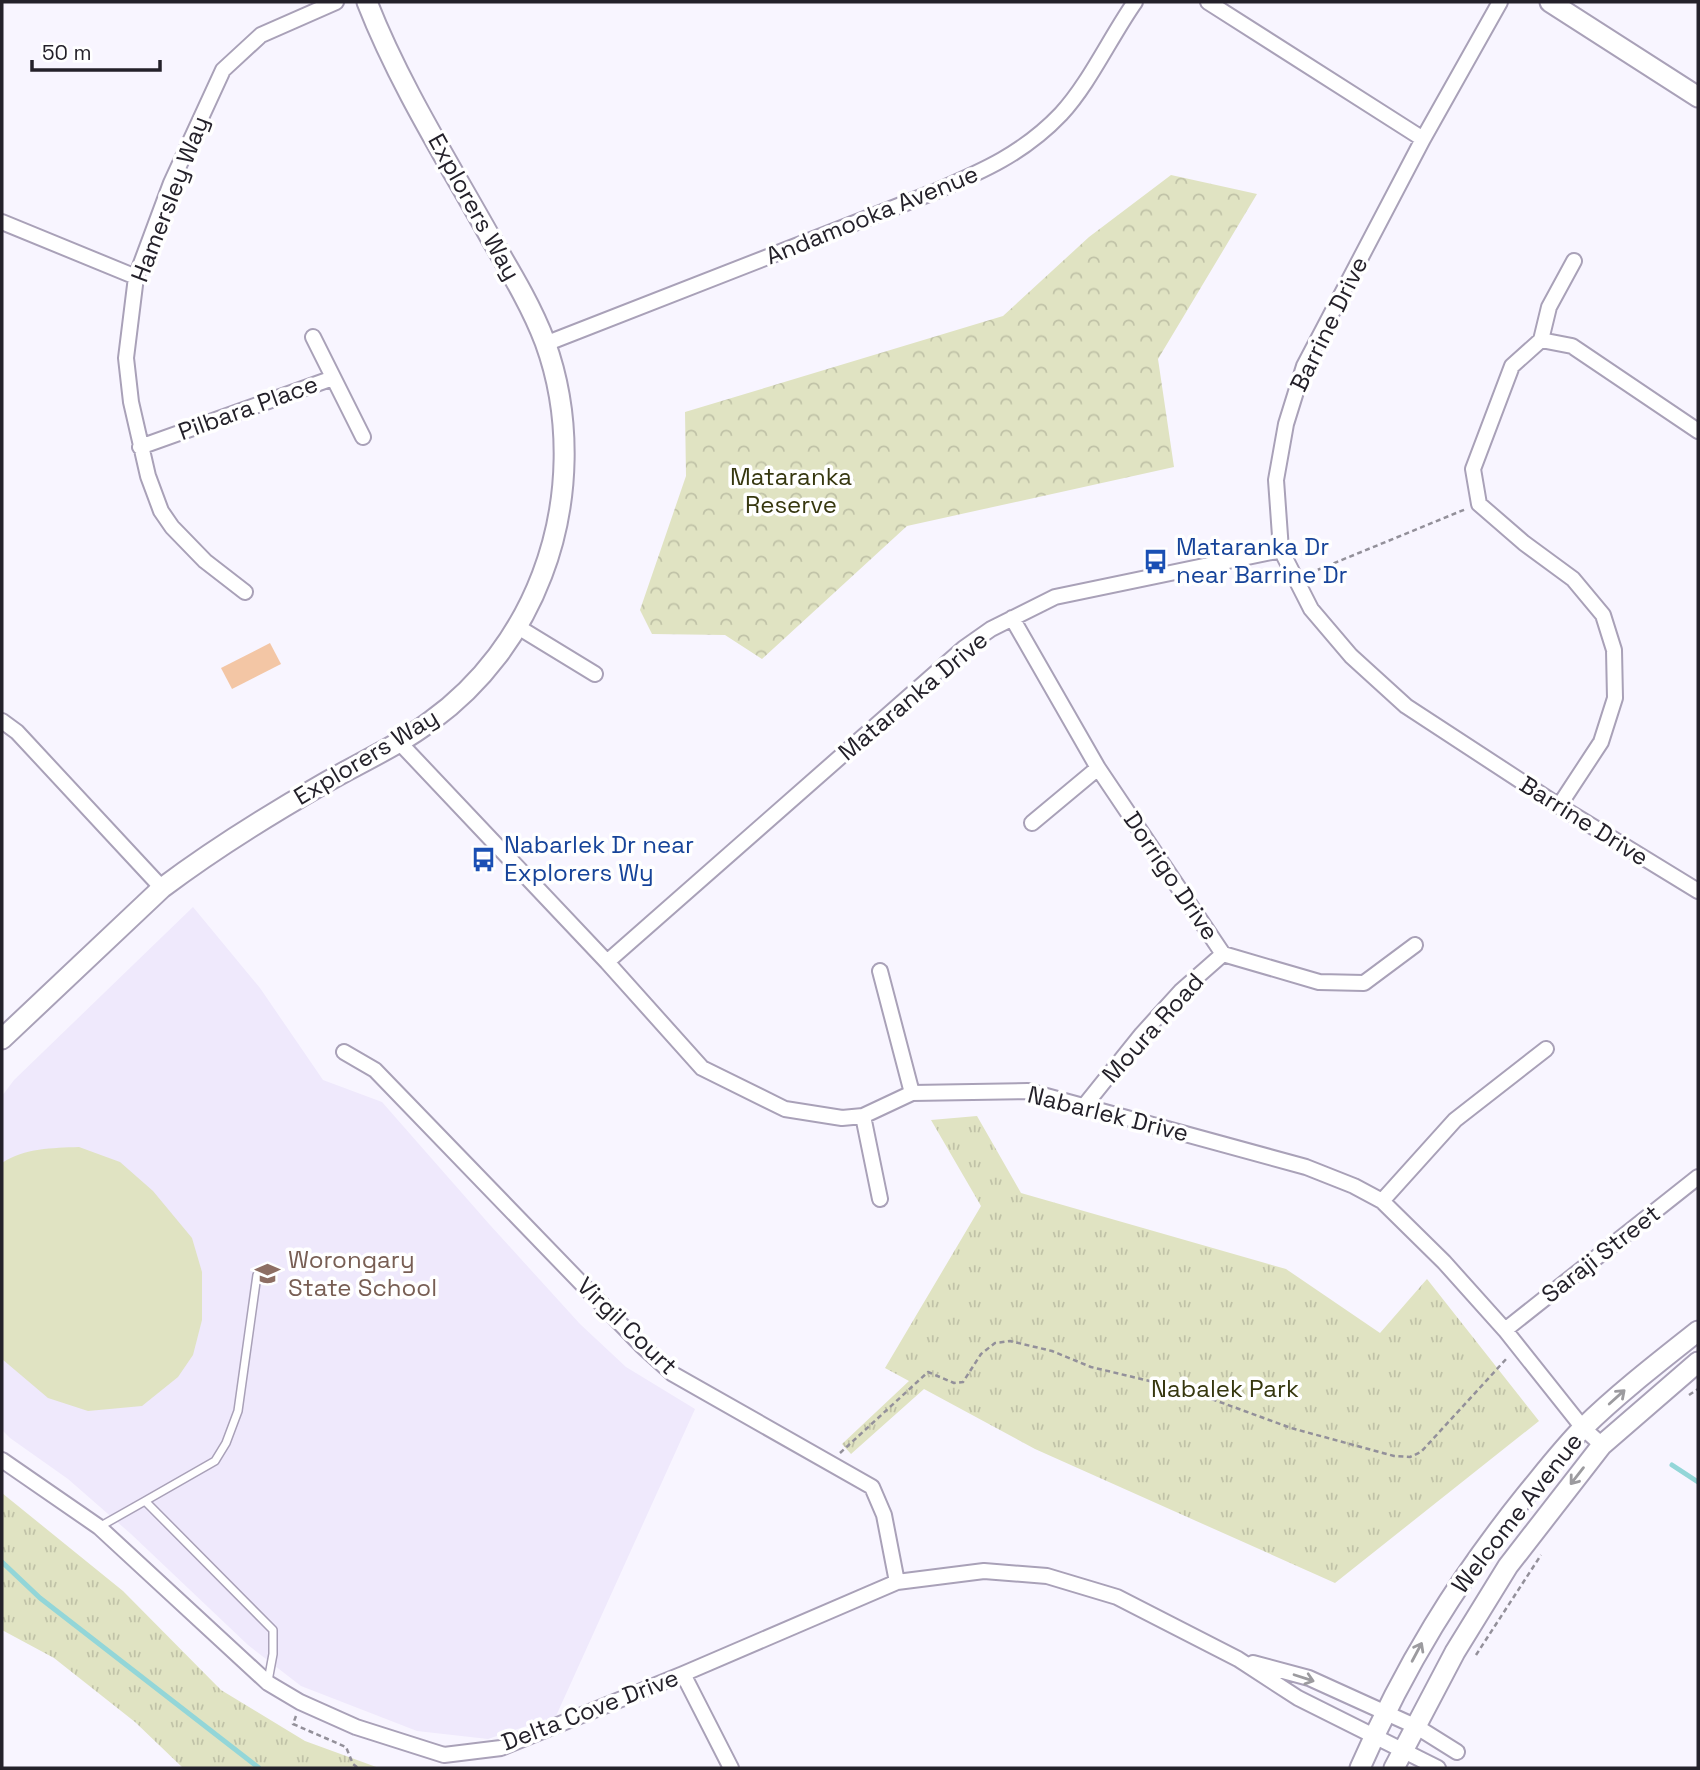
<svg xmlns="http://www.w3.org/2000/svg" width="1700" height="1770" viewBox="0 0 1700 1770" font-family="'Space Grotesk',sans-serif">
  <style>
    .built { fill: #efe9fc }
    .grass { fill: url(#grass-tufts) }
    .forest { fill: url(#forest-crowns) }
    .pitch { fill: #e0e3c2 }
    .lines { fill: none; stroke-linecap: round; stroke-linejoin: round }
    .stream { stroke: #93d6d8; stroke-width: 5 }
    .building { fill: #f3c6a5 }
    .lane-casing { stroke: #a9a1b8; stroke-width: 10 }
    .street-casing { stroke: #a9a1b8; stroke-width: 18 }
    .secondary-casing { stroke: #a9a1b8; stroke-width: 23 }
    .path { stroke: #93909a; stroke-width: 2.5; stroke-dasharray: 5 3.5; stroke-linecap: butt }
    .lane { stroke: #fff; stroke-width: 7 }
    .street { stroke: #fff; stroke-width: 14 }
    .secondary { stroke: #fff; stroke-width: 19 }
    .oneway { stroke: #9c9b9f }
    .labels { text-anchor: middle; stroke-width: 7; stroke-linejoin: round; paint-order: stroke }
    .street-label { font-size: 24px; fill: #24212a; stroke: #fff }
    .park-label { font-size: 24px; fill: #36370f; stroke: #fff }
    .transit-label { font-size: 24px; fill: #164399; stroke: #fff; text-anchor: start }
    .education-label { font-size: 24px; fill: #785e54; stroke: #fff; text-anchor: start }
  </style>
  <defs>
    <pattern id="grass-tufts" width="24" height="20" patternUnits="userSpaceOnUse" patternTransform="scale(1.75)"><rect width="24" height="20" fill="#e0e3c2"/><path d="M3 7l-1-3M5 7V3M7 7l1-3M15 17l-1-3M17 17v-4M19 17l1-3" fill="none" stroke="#c0c2a7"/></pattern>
    <pattern id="forest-crowns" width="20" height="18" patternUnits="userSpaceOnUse" patternTransform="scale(1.75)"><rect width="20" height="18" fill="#e0e3c2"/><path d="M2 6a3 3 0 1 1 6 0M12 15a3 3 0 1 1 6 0" fill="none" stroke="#c0c2a7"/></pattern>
  </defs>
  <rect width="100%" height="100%" fill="#f8f5ff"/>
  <path class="built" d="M193 907 260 988 323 1080 382 1102 490 1225 580 1324 626 1367 695 1409 556 1716 488 1739 417 1731 301 1686 248 1645 131 1534 68 1479 10 1438 2 1430V1096L14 1080Z"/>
  <path class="grass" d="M977 1116 1021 1193 1286 1269 1380 1333 1427 1279 1539 1421 1335 1583 1035 1449 924 1389 851 1454 842 1444 909 1381 885 1368 981 1206 931 1120Z
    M2 1493 123 1591 221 1690 305 1741 379 1768H183L135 1722 54 1658 2 1630Z"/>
  <path class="forest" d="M1171 175 1257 194 1158 359 1174 467 907 526 762 659 725 635 652 634 640 610 686 476 685 412 1003 316 1089 237Z"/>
  <path class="pitch" d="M79 1147 120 1162 153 1191 192 1238 202 1272V1320L193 1355 178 1377 142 1406 88 1411 48 1398 2 1359V1163C25 1148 52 1148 79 1147Z"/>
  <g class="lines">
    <path class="stream" d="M1672 1465 1698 1482
      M2 1562 40 1598 259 1768"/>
  </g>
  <path class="building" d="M270 643 281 664 232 689 221 668Z"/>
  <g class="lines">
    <defs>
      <path id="lane" d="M145 1501 215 1461 226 1443 238 1411 257 1275
        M99 1527 145 1501 273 1630V1654L268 1681"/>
      <path id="street" d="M1208 2 1423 139
        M1500 2 1423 139 1304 366 1286 424 1276 480 1281 550 1311 609 1351 656 1406 706 1559 806 1698 891
        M2 222 136 277
        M313 337 363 437
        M1541 340 1512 366 1473 469 1479 504 1524 543 1573 579 1603 615 1614 650 1615 698 1601 742 1559 806
        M1541 340 1572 346 1698 431
        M1541 340 1549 307 1574 261
        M545 344 934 192C983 171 1024 153 1061 114 1089 84 1111 36 1135 2
        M140 447 333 378
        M245 592 205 561 172 527 161 511 148 476 131 402 126 358 136 277 171 183 223 70 261 35 336 2
        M1012 618 1098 768 1223 954 1319 982 1364 983 1415 945
        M518 627 595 674
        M2 721 17 732 162 888
        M399 742 607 962 702 1068 785 1109 842 1118 863 1116 912 1093 1028 1091 1306 1167 1354 1186 1382 1201 1444 1262 1505 1330 1583 1428 1602 1445
        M1032 823 1098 768
        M607 962 964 648 991 629 1055 597 1281 550
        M880 971 912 1093
        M344 1052 375 1070 641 1345 673 1374 872 1487 884 1515 897 1582
        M1085 1105 1142 1034 1181 991 1223 954
        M863 1116 880 1199
        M1382 1201 1455 1120 1546 1049
        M1505 1330 1698 1177
        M2 1460 99 1527 268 1683 300 1702 356 1727 444 1755 501 1748 683 1674 897 1582 984 1571 1047 1576 1117 1597 1238 1659 1298 1698 1438 1768
        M1253 1663 1309 1678 1417 1727 1457 1752
        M683 1674 731 1768"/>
      <path id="secondary" d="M1550 2 1698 97
        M2 1039 162 888C214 849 267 816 323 784 359 763 398 746 431 721 482 684 520 633 542 575 570 502 572 416 545 342 531 305 510 271 490 237 447 160 399 84 367 2
        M1360 1768C1404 1667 1456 1582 1525 1496 1544 1473 1563 1448 1584 1427 1620 1392 1659 1362 1698 1331
        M1394 1768 1455 1652 1508 1566 1602 1445 1698 1362"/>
    </defs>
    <use href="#lane" class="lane-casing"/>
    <use href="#street" class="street-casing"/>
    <use href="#secondary" class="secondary-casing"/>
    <path class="path" d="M1310 573 1466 509
      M1689 1395 1698 1389
      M840 1453 928 1372 954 1383 963 1382 981 1354 995 1343 1010 1341 1052 1351 1091 1367 1187 1390 1291 1428 1394 1456 1410 1457 1421 1452 1508 1357
      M1476 1655 1541 1555
      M296 1716 293 1724 346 1747 353 1764 358 1768"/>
    <use href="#lane" class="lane"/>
    <use href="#street" class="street"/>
    <use href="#secondary" class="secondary"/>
  </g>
  <defs><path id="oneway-shaft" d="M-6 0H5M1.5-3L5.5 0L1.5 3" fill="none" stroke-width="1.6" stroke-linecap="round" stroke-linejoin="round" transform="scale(1.75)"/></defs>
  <g class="oneway">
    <use href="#oneway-shaft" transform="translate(1617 1397) rotate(-42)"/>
    <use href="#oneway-shaft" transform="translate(1577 1476) rotate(128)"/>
    <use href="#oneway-shaft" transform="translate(1417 1652) rotate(-62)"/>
    <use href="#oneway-shaft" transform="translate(1304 1678) rotate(18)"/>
  </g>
  <defs>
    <symbol id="bus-bare" viewBox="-9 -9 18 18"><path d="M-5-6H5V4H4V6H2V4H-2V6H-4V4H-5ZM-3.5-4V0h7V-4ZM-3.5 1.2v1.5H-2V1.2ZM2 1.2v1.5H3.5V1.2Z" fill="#1a4fb4" stroke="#fff" stroke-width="2.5" paint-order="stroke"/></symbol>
    <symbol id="school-bare" viewBox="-9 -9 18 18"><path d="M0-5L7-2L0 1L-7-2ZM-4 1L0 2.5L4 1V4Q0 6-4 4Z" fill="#8d6e63" stroke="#fff" stroke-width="2.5" paint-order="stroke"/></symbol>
  </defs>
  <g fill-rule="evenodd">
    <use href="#bus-bare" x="1138" y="544" width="35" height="35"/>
    <use href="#bus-bare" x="466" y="842" width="35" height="35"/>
    <use href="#school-bare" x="250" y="1256" width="35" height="35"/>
  </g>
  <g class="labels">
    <g class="street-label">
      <text transform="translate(170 199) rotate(-69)" y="8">Hamersley Way</text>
      <text transform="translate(474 207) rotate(61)" y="8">Explorers Way</text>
      <text transform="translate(872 215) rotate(-22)" y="8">Andamooka Avenue</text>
      <text transform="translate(1329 324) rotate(-64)" y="8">Barrine Drive</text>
      <text transform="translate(248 408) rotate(-20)" y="8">Pilbara Place</text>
      <text transform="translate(913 696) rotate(-40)" y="8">Mataranka Drive</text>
      <text transform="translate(366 757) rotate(-31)" y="8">Explorers Way</text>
      <text transform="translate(1584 821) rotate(32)" y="8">Barrine Drive</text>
      <text transform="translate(1171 876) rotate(56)" y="8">Dorrigo Drive</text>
      <text transform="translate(1153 1028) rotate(-48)" y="8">Moura Road</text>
      <text transform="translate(1108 1114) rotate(14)" y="8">Nabarlek Drive</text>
      <text transform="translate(1601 1254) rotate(-38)" y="8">Saraji Street</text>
      <text transform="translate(627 1326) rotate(44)" y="8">Virgil Court</text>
      <text transform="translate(1517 1513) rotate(-52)" y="8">Welcome Avenue</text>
      <text transform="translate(590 1710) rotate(-21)" y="8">Delta Cove Drive</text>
    </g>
    <g class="park-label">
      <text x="791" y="485">Mataranka<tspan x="791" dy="28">Reserve</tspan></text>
      <text x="1225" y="1397">Nabalek Park</text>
    </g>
    <g class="transit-label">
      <text x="1176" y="555">Mataranka Dr<tspan x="1176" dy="28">near Barrine Dr</tspan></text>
      <text x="504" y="853">Nabarlek Dr near<tspan x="504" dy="28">Explorers Wy</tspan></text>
    </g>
    <g class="education-label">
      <text x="288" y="1268">Worongary<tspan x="288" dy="28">State School</tspan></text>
    </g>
  </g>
  <rect width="1700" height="1770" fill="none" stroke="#24212a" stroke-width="7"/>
  <path d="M32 60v10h128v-10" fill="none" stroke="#24212a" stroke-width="3.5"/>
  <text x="42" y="60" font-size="21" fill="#24212a" stroke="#ffffff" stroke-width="5" paint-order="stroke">50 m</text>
</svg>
